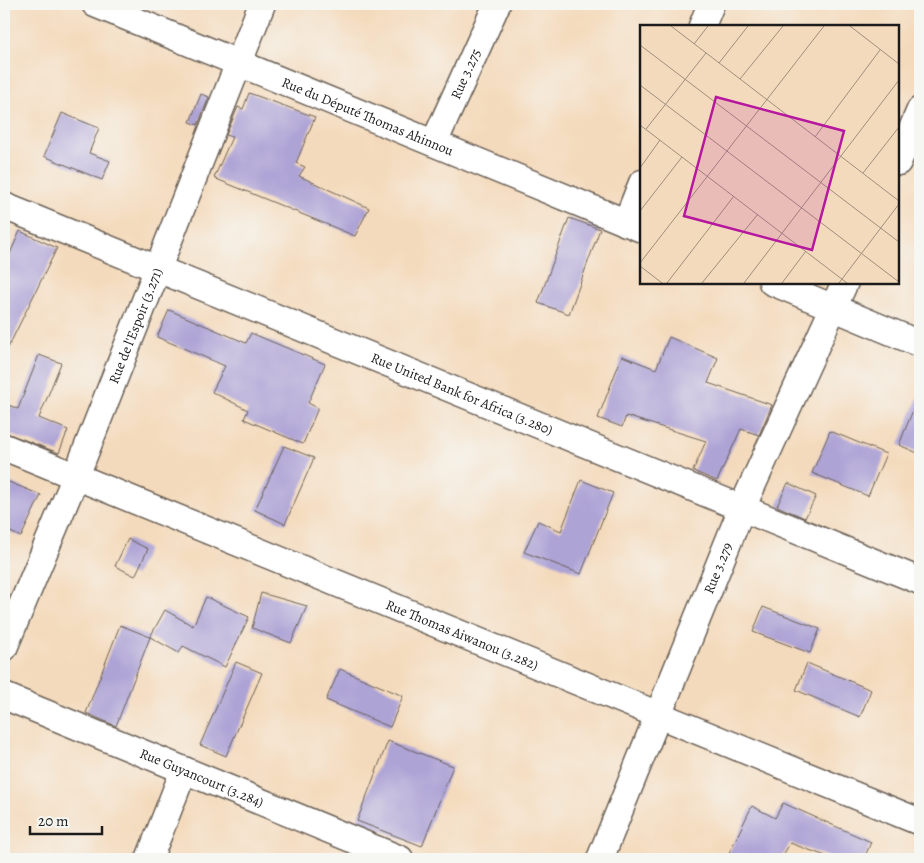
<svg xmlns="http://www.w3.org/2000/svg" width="924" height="863" viewBox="0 0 924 863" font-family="Alegreya,serif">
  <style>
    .building { fill: #ada3d5 }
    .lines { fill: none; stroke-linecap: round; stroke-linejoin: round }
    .street-casing { stroke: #685e54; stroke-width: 29 }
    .street { stroke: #fff; stroke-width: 26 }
    .labels { text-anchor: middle; stroke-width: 4; stroke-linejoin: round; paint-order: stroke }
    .street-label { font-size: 14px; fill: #1c1c1c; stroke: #f6f6f2 }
    .inset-road { fill: none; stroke: #9e8e7c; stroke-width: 1 }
    .view { fill: #b5179e; fill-opacity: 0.15; stroke: #b5179e; stroke-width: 2.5 }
    .inset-edge { fill: none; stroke: #1c1c1c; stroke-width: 2.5 }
  </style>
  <rect width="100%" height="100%" fill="#f6f6f2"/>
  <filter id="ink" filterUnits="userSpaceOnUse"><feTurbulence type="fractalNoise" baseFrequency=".02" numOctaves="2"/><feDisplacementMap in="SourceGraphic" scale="10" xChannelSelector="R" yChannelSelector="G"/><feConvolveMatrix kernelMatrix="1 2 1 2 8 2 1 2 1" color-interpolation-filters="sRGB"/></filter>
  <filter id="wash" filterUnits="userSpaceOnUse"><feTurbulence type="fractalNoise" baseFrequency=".0096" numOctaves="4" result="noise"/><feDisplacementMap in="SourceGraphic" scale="20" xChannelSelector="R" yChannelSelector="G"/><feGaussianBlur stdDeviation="1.12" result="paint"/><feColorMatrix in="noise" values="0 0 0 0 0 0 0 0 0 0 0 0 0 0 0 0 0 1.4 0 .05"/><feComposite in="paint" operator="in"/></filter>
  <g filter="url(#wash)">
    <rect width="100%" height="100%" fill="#f4dabc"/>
    <g id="blocks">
      <path class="building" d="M249 93 315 117 296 163 305 167 299 176 369 208 355 236 214 178 232 137 226 135 238 107 243 109Z
        M201 94 209 97 198 125 190 122Z
        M62 113 99 128 89 153 110 161 102 180 44 156Z
        M569 218 600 229 569 314 538 303Z
        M20 231 57 248 4 356V267Z
        M169 310 246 343 251 333 325 364 308 403 318 408 303 444 244 419 248 410 212 392 225 366 157 337Z
        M669 337 718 358 708 383 772 405 759 435 741 429 717 481 693 471 706 441 626 416 622 427 598 418 622 356 656 369Z
        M39 355 61 363 39 418 68 430 59 453 4 432V403L18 409Z
        M919 395H920V454L899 445Z
        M830 431 886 454 868 496 812 473Z
        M284 446 314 458 285 524 255 510Z
        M4 480 41 495 21 537 4 529Z
        M581 480 613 493 581 574 524 552 538 521 561 531Z
        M788 483 816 496 805 518 777 506Z
        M128 539 148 549 135 576 115 566Z
        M261 593 307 606 291 643 252 628Z
        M206 597 249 617 225 667 183 646 179 653 150 637 165 610 193 626Z
        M763 607 820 629 810 653 753 632Z
        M120 625 150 637 116 726 86 713Z
        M236 662 262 673 226 756 200 745Z
        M807 663 871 690 860 717 796 690Z
        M340 669 403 696 390 727 326 700Z
        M388 741 453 766 422 846 357 821Z
        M783 803 871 842 864 859H834L790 843 781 859H726L752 806 775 818Z"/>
    </g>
  </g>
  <g filter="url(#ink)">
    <use href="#blocks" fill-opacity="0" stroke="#685e54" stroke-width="1"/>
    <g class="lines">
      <defs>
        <g id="street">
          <path id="s1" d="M95 4 642 229"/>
          <path d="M702 26 711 4"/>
          <path id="s2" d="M434 143 497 4"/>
          <path d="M898 162 920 110"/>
          <path id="s3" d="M4 206 920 581"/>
          <path d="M626 223 642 183"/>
          <path d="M772 282 920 344"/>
          <path id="s4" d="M4 447 920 822"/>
          <path id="s5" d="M4 648 76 476 262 4"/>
          <path id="s6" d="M4 696 400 859"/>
          <path d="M149 859 184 770"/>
          <path id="s7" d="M600 859 742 508 845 282"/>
        </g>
      </defs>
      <use href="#street" class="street-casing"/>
      <use href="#street" class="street"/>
    </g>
  </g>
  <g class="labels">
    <g class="street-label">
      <text dy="5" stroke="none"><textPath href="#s2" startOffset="76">Rue 3.275</textPath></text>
      <text dy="5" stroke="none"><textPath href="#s1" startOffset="295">Rue du Député Thomas Ahinnou</textPath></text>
      <text dy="5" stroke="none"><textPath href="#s5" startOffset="348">Rue de l'Espoir (3.271)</textPath></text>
      <text dy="5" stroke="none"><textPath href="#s3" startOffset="495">Rue United Bank for Africa (3.280)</textPath></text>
      <text dy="5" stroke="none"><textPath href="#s7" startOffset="314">Rue 3.279</textPath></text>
      <text dy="5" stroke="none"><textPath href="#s4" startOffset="495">Rue Thomas Aiwanou (3.282)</textPath></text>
      <text dy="5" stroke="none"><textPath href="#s6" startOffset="214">Rue Guyancourt (3.284)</textPath></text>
    </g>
  </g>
  <g transform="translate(640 25)">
    <rect width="259" height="259" fill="#f4dabc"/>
    <path class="inset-road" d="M31 1 259 176M210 1 259 39M54 19 68 1M0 20 259 217M79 38 108 1M100 54 143 1M0 60 259 257M0 100 207 258M6 104 66 28M175 112 240 25M0 143 20 115M223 148 259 102M0 186 42 132M0 238 184 1M0 241 22 258M27 258 94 171M62 258 118 189M104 258 259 55M142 258 166 226M199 258 259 179"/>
    <path class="view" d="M76 72 204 106 172 225 44 191Z"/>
    <rect width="259" height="259" class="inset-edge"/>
  </g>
  <rect width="924" height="863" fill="none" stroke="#f6f6f2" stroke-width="20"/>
  <path d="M30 826v8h72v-8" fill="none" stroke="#1c1c1c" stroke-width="2.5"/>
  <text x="38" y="826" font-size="15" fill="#1c1c1c" stroke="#f6f6f2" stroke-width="4" paint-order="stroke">20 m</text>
</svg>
